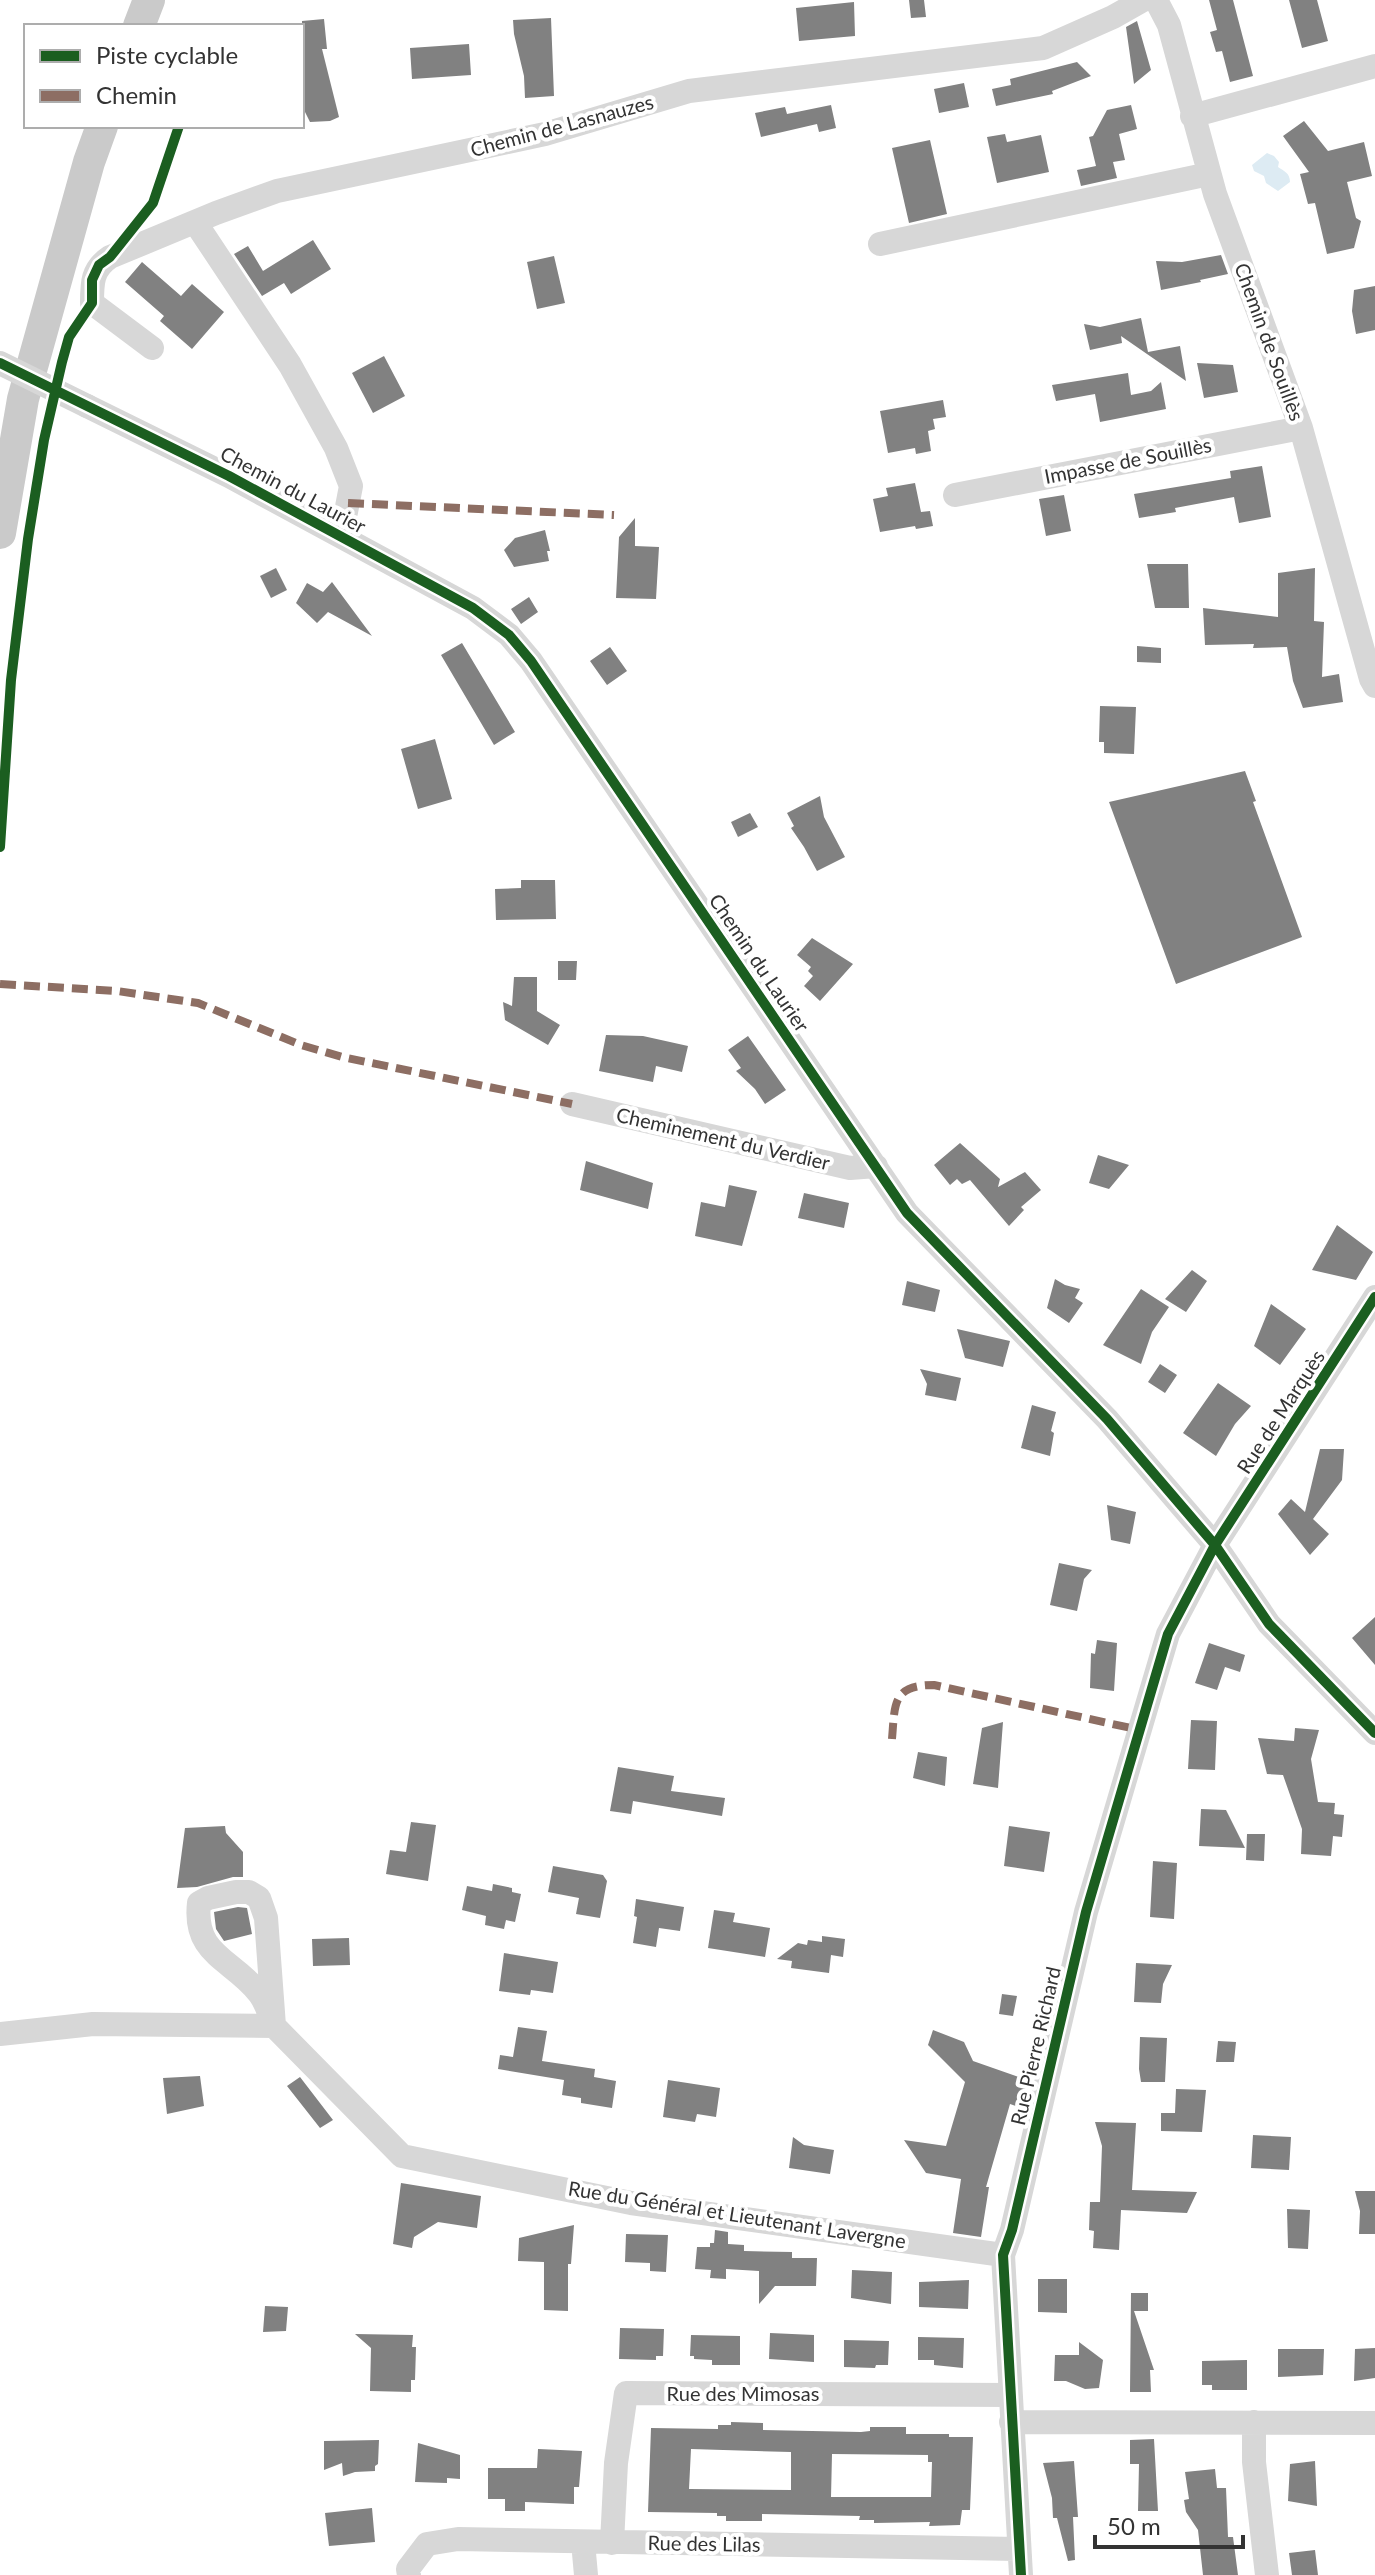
<svg xmlns="http://www.w3.org/2000/svg" width="1375" height="2575" viewBox="0 0 1375 2575" font-family="Lato,sans-serif">
  <style>
    .water { fill: #ddebf3 }
    .building { fill: #818181; fill-rule: evenodd }
    .lines { fill: none; stroke-linecap: round; stroke-linejoin: round }
    .minor { stroke: #d7d7d7; stroke-width: 24 }
    .major { stroke: #cacaca; stroke-width: 32 }
    .minor-bridge { stroke: #d7d7d7; stroke-width: 24 }
    .quiet { stroke: #8d6e63; stroke-width: 8; stroke-dasharray: 16 8; stroke-linecap: butt }
    .cycleway-casing { stroke: #fff; stroke-width: 15 }
    .cycleway { stroke: #1b5e20; stroke-width: 10 }
    .labels { text-anchor: middle; stroke-width: 8; stroke-linejoin: round; paint-order: stroke }
    .street-label { font-size: 20px; fill: #333; stroke: #fff }
  </style>
  <rect width="100%" height="100%" fill="#fff"/>
  <path class="water" d="M1267 153 1274 156 1279 162 1278 167C1284 171 1290 173 1290 182L1278 191 1266 183 1264 176 1254 171 1252 165Z"/>
  <path class="building" d="M909 0H924L926 17 911 18Z
    M1209 0H1233L1253 76 1230 82 1222 51 1216 52 1210 32 1217 30Z
    M1289 0H1317L1328 41 1302 48Z
    M854 2 855 36 799 41 796 8Z
    M551 18 554 96 525 98 524 76 514 34 513 20Z
    M324 19 327 49H322L339 117 330 121 310 122 302 106V21Z
    M1137 21 1151 70 1134 84 1126 27Z
    M469 44 471 75 412 79 410 48Z
    M1077 62 1091 76 1052 91 1053 94 996 106 992 89 1011 85 1010 79Z
    M964 83 969 107 939 113 934 89Z
    M831 105 836 128 819 132 817 124 761 137 755 113 785 107 787 114Z
    M1131 105 1137 129 1119 134 1125 160 1113 162 1117 178 1081 186 1077 170 1096 166 1089 137 1093 136 1107 110Z
    M1304 121 1328 151 1364 142 1372 176 1347 182 1356 218 1361 221 1354 248 1327 254 1315 203 1308 204 1300 174 1309 172 1283 136Z
    M1005 134 1007 142 1041 135 1049 172 997 183 987 137Z
    M930 140 947 214 909 223 892 148Z
    M313 240 331 269 291 294 284 283 262 296 234 254 248 246 263 271Z
    M1221 255 1228 274 1200 280 1201 282 1161 290 1156 261 1182 262Z
    M554 256 565 303 537 309 527 262Z
    M142 262 181 296 192 284 224 312 192 349 160 321 164 316 125 282Z
    M1375 286V330L1356 334 1352 311 1354 290Z
    M1141 318 1148 352 1180 346 1186 381 1121 336 1122 343 1090 350 1084 324 1100 327Z
    M384 356 405 396 373 413 352 373Z
    M1197 363 1233 365 1238 392 1204 398Z
    M1128 373 1131 395 1151 391 1161 382 1166 409 1100 422 1095 394 1056 401 1052 385Z
    M943 400 946 417 933 419 935 429 928 431 931 451 916 454 915 448 888 453 880 411Z
    M1262 466 1271 517 1239 523 1234 497 1175 508 1176 512 1139 518 1134 494 1231 478 1230 471Z
    M915 483 921 512 930 511 933 526 916 529 915 526 880 532 873 499 888 496 886 488Z
    M1064 495 1071 531 1046 536 1039 499Z
    M635 518V546L659 547 656 599 616 598 619 537Z
    M545 530 550 551H547L549 561 514 567 504 550 515 538Z
    M1147 564H1188L1189 608H1155Z
    M276 568 287 590 271 598 260 576Z
    M1315 568 1314 621 1324 622 1322 677 1339 674 1343 702 1303 708 1293 681 1287 647 1253 648 1254 644 1205 645 1203 608 1278 617V573Z
    M332 582 372 636 328 612 317 623 296 603 307 583 323 592Z
    M529 597 538 612 521 624 511 609Z
    M462 643 515 732 494 745 441 655Z
    M1137 646 1161 648V663L1137 662Z
    M610 647 627 671 607 685 590 661Z
    M1100 706 1136 707 1134 754 1104 753V742H1099Z
    M435 739 452 799 418 809 401 749Z
    M1245 771 1256 801 1253 802 1302 937 1176 984 1109 802Z
    M820 796 824 817 845 857 817 871 804 847 791 828 794 826 787 813Z
    M750 813 758 827 738 837 731 822Z
    M521 880H555L556 919 496 920 495 889 521 888Z
    M812 938 853 964 820 1001 804 986 813 976 808 971 811 967 797 955Z
    M558 961H577L576 980H558Z
    M514 977H537V1011L560 1025 548 1045 505 1020 503 1002 512 1006Z
    M606 1035 643 1036 688 1046 682 1072 656 1066 653 1082 599 1071Z
    M748 1036 786 1090 765 1104 755 1089 736 1071 741 1068 728 1050Z
    M960 1143 1000 1179 998 1187 1025 1172 1041 1190 1021 1207 1024 1210 1009 1226 970 1180 962 1184 957 1179 950 1185 934 1165Z
    M1098 1155 1129 1165 1109 1189 1089 1183Z
    M586 1161 653 1183 648 1209 580 1190Z
    M729 1185 757 1191 742 1246 695 1236 701 1202 725 1207Z
    M804 1193 849 1203 844 1228 798 1218Z
    M1337 1225 1373 1252 1356 1280 1312 1270Z
    M1192 1270 1207 1281 1186 1312 1165 1299Z
    M1055 1279 1065 1285 1080 1289 1075 1298 1083 1303 1069 1323 1047 1308Z
    M907 1281 940 1290 935 1312 902 1305Z
    M1141 1289 1169 1307 1152 1332 1141 1364 1103 1345Z
    M1271 1304 1306 1329 1280 1365 1254 1346Z
    M957 1329 1010 1341 1003 1367 965 1358Z
    M1160 1364 1177 1375 1165 1393 1148 1382Z
    M920 1369 961 1378 956 1401 925 1395 927 1384Z
    M1218 1383 1251 1406 1235 1424 1216 1456 1183 1433Z
    M1032 1405 1056 1412 1051 1431 1054 1433 1050 1456 1021 1448Z
    M1320 1449H1344L1342 1480 1313 1519 1329 1534 1310 1555 1278 1514 1291 1499 1305 1512Z
    M1107 1505 1136 1512 1130 1544 1111 1540Z
    M1059 1563 1092 1570 1084 1579 1077 1611 1050 1605Z
    M1375 1617V1665L1352 1638Z
    M1097 1640 1117 1643 1114 1691 1090 1688 1091 1653 1095 1654Z
    M1209 1643 1245 1655 1240 1672 1225 1667 1217 1690 1195 1683Z
    M1191 1720 1217 1721 1215 1770 1188 1769Z
    M1003 1722 998 1788 973 1784 982 1728Z
    M1295 1728 1319 1730 1311 1759 1318 1802 1335 1803 1334 1814 1344 1815 1342 1837 1333 1836 1331 1856 1301 1854 1302 1829 1283 1775 1267 1774 1258 1738 1294 1741Z
    M918 1752 947 1757 945 1786 913 1778Z
    M618 1767 674 1776 671 1791 725 1798 722 1816 633 1801 631 1814 610 1811Z
    M1201 1809 1226 1810 1245 1848 1199 1846Z
    M411 1822 436 1825 428 1881 386 1874 390 1850 406 1852Z
    M225 1826 226 1833 243 1852V1877H233L197 1887 177 1888 185 1828Z
    M1009 1826 1050 1832 1044 1872 1004 1866Z
    M1247 1834H1265L1264 1861 1246 1860Z
    M1153 1861 1177 1863 1174 1919 1150 1917Z
    M553 1866 603 1875 607 1881 600 1918 576 1914 579 1898 548 1892Z
    M493 1884 512 1888V1892L521 1894 515 1922 506 1920 504 1929 485 1925 486 1916 462 1910 467 1886 492 1891Z
    M636 1899 684 1907 680 1931 659 1928 656 1947 633 1943 637 1917 634 1916Z
    M238 1907 247 1908 252 1934 224 1941 216 1929 214 1912Z
    M714 1910 735 1913 733 1922 770 1928 765 1957 708 1948Z
    M822 1936 845 1939 843 1957 831 1955 829 1973 791 1968 792 1961 777 1959 798 1943 807 1945 808 1940 822 1942Z
    M349 1938 350 1965 313 1966 312 1939Z
    M504 1953 558 1962 553 1993 531 1990 530 1995 499 1991Z
    M1136 1963 1172 1965 1163 1984 1161 2003 1134 2002Z
    M1002 1994 1017 1996 1013 2016 999 2014Z
    M518 2027 547 2031 542 2061 595 2069 594 2077 616 2081 612 2108 581 2103V2098L562 2095 564 2080 498 2069 500 2055 513 2057Z
    M933 2030 964 2042 973 2061 1030 2081 1022 2108 1010 2104 986 2187H989L981 2237 953 2233 961 2179 926 2173 904 2140 946 2146 965 2082 928 2045Z
    M1140 2037 1167 2038 1165 2082H1141L1139 2069Z
    M1218 2041 1236 2042 1234 2062H1216Z
    M200 2076 204 2106 167 2114 163 2078Z
    M300 2077 333 2120 320 2128 287 2086Z
    M668 2080 720 2088 716 2117 697 2114 695 2122 663 2117Z
    M1176 2089 1206 2090 1202 2132 1161 2131V2113H1175Z
    M1095 2122 1136 2123 1132 2190 1197 2192 1187 2213 1121 2210 1119 2250 1093 2248 1094 2231 1089 2230 1090 2202H1100L1102 2146Z
    M1253 2135 1291 2137 1289 2170 1251 2168Z
    M793 2137 804 2145 834 2150 830 2174 789 2168Z
    M401 2183 481 2196 477 2228 438 2222 414 2237 412 2248 393 2244Z
    M1355 2191H1375V2234H1359L1360 2211Z
    M1287 2209 1310 2210 1308 2249 1288 2248Z
    M574 2225 571 2264H568V2311L544 2310V2262L518 2261 519 2238Z
    M715 2230 728 2232V2244L744 2245V2251L792 2252V2258H817L816 2286H775L759 2304V2271L726 2269V2279L710 2278 711 2270 695 2269 697 2247H710V2243H714Z
    M626 2234 668 2235 666 2272 650 2271V2263L625 2262Z
    M852 2270 892 2272 891 2304 851 2298Z
    M1038 2279H1067V2313L1038 2312Z
    M969 2280 968 2309 919 2307V2282Z
    M1131 2293H1148V2311H1134L1154 2370H1150L1151 2392H1130Z
    M265 2306 288 2307 286 2331 263 2332Z
    M620 2328 664 2329 663 2356H656V2360L619 2359Z
    M770 2333 814 2335V2362L769 2359Z
    M355 2334 413 2335 412 2347H416L415 2380H411V2392L370 2391 371 2348Z
    M691 2335 740 2336V2365H712V2360L694 2359V2356H690Z
    M918 2337 964 2338 963 2368 934 2365V2360H918Z
    M844 2340 889 2341 888 2365H876L875 2368 844 2367Z
    M1079 2342 1103 2360 1099 2388 1085 2389 1066 2381H1054L1055 2355H1079Z
    M1375 2348V2378L1354 2381 1355 2349Z
    M1278 2349H1324L1323 2375 1278 2377Z
    M1247 2360V2390H1212V2385H1202V2361Z
    M731 2422 763 2423V2430L861 2432 870 2431V2427H906V2434H949V2437H973L970 2510H962L960 2525 929 2526 930 2522 874 2523V2520H859L860 2516 762 2514V2521H726V2516H717V2513L648 2512 651 2428 718 2429V2425H731ZM691 2449 791 2452V2490L689 2489ZM832 2454 928 2455V2462H932L931 2497H831Z
    M1154 2439 1158 2511H1138L1139 2464H1130V2440Z
    M379 2440 378 2464 375 2466V2471L355 2472 343 2476 342 2463 324 2470V2441Z
    M418 2443 460 2455V2479L447 2478V2483L415 2482Z
    M538 2449 582 2451 579 2487H574V2504L525 2502V2511H505V2499H488V2468H537Z
    M1074 2461 1078 2517H1073L1075 2560 1068 2561 1057 2518H1053L1052 2498 1043 2463Z
    M1315 2461 1317 2506 1288 2501 1290 2464Z
    M1215 2469 1217 2488H1226L1228 2537H1233L1238 2575H1203L1198 2530 1186 2512 1184 2500 1189 2499 1185 2472Z
    M372 2508 375 2542 329 2546 325 2513Z
    M1315 2550 1318 2575H1292L1289 2553Z"/>
  <g class="lines">
    <path class="minor" d="M1156 0 1169 25 1215 194 1301 428 1371 679 1375 686
      M1192 116 1375 66
      M195 222 290 365 336 448 351 486 346 512 336 532
      M880 244 1209 174
      M152 348 92 303C92 283 92 269 110 257L216 213 277 191 545 134 689 91 1043 48 1113 17 1143 0
      M87 406 229 476 473 608 509 635 531 661 907 1213 1107 1419 1215 1545 1269 1624 1375 1733
      M955 495 1301 428
      M572 1104 850 1168 876 1166
      M236 1892H249L259 1898 266 1918 274 2026C270 2016 266 2001 258 1992 232 1959 193 1955 199 1903L208 1898Z
      M0 2034 93 2024 274 2026 402 2156 631 2203 1003 2255
      M1011 2422 1375 2423
      M1254 2422V2462L1267 2575
      M583 2542 586 2575
      M612 2543 616 2463 626 2393 1009 2395
      M409 2575 408 2569 427 2544 458 2539 1019 2549
      M1021 2575 1003 2255 1012 2230 1086 1912 1168 1634 1215 1545 1375 1297"/>
    <path class="major" d="M139 26 149 0
      M0 533 23 399 89 162 102 126"/>
    <path class="minor-bridge" d="M0 363 87 406"/>
    <path class="quiet" d="M348 503 614 515
      M0 984 117 991 198 1003 301 1045 342 1057 572 1104
      M892 1739C895 1704 892 1685 934 1685L1140 1730"/>
    <defs>
      <path id="cycleway" d="M0 363 229 476 473 608 509 635 531 661 907 1213 1107 1419 1215 1545 1269 1624 1375 1733
        M0 847 11 680 28 539 44 440 62 362 69 337 92 303V280L99 265 110 257 153 203 179 126
        M1021 2575 1003 2255 1012 2230 1086 1912 1168 1634 1215 1545 1375 1297"/>
    </defs>
    <use href="#cycleway" class="cycleway-casing"/>
    <use href="#cycleway" class="cycleway"/>
  </g>
  <g class="labels">
    <g class="street-label">
      <text transform="translate(562 126) rotate(-15)" y="7">Chemin de Lasnauzes</text>
      <text transform="translate(1269 342) rotate(70)" y="7">Chemin de Souillès</text>
      <text transform="translate(1128 461) rotate(-11)" y="7">Impasse de Souillès</text>
      <text transform="translate(293 490) rotate(28)" y="7">Chemin du Laurier</text>
      <text transform="translate(759 963) rotate(56)" y="7">Chemin du Laurier</text>
      <text transform="translate(723 1139) rotate(13)" y="7">Cheminement du Verdier</text>
      <text transform="translate(1281 1412) rotate(-57)" y="7">Rue de Marquès</text>
      <text transform="translate(1036 2046) rotate(-77)" y="7">Rue Pierre Richard</text>
      <text transform="translate(737 2215) rotate(9)" y="7">Rue du Général et Lieutenant Lavergne</text>
      <text x="743" y="2401">Rue des Mimosas</text>
      <text transform="translate(704 2544) rotate(1)" y="7">Rue des Lilas</text>
    </g>
  </g>
  <rect x="24" y="24" width="280" height="104" fill="#ffffff" stroke="#adadad" stroke-width="2"/>
  <rect x="40" y="50" width="40" height="12" fill="#1b5e20" stroke="#adadad" stroke-width="2"/>
  <text x="96" y="64" font-size="24" fill="#333333">Piste cyclable</text>
  <rect x="40" y="90" width="40" height="12" fill="#8d6e63" stroke="#adadad" stroke-width="2"/>
  <text x="96" y="104" font-size="24" fill="#333333">Chemin</text>
  <path d="M1095 2535v12h148v-12" fill="none" stroke="#333333" stroke-width="4"/>
  <text x="1107" y="2535" font-size="24" fill="#333333" stroke="#ffffff" stroke-width="6" paint-order="stroke">50 m</text>
</svg>
